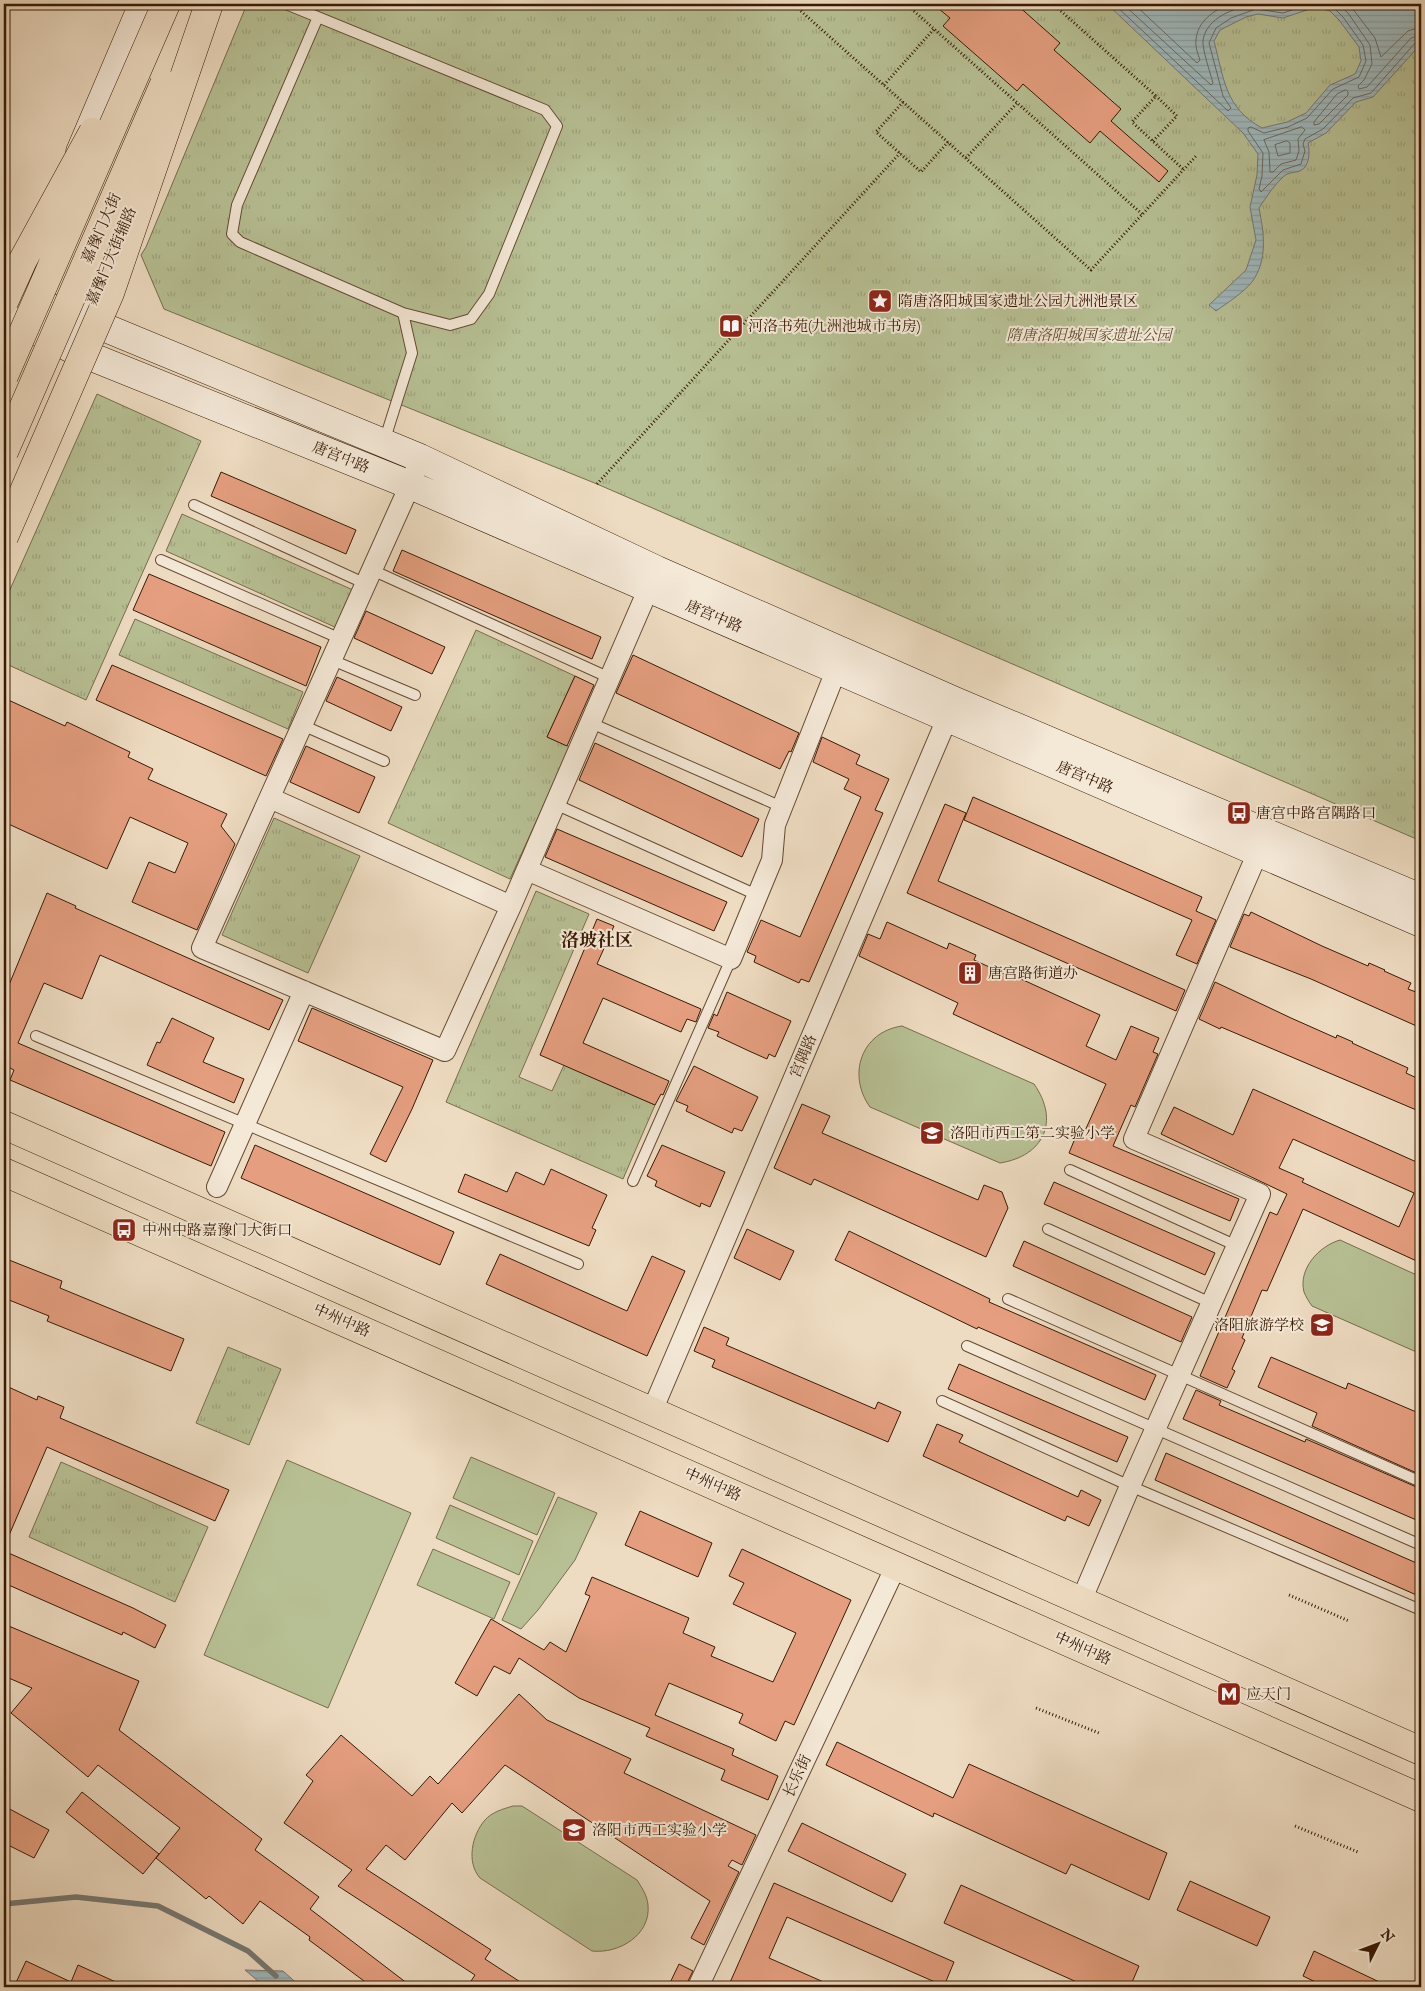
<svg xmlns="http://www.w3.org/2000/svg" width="1425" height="1991" viewBox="0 0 1425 1991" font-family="'IM FELL English','Noto Serif SC',serif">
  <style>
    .grass { fill: url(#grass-tufts); stroke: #786d4c }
    .pitch { fill: #b7c094; stroke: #786d4c }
    .water { fill: url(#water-rules); stroke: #767973; fill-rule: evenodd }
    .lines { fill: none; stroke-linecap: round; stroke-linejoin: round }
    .shore { stroke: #6c6a60; stroke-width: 1 }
    .stream { stroke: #767973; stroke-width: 5.5 }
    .building { fill: #e59f80; stroke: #381a03; fill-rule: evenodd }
    .service-casing { stroke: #664a33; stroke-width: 12 }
    .minor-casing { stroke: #664a33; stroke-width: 22 }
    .secondary-casing { stroke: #381a03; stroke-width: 29 }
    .primary-casing { stroke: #381a03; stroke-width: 29 }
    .path { stroke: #381a03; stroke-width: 3; stroke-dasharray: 1 2.5; stroke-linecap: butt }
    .service { stroke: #f4e8d7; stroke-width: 10 }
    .minor { stroke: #f4e8d7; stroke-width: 20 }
    .secondary { stroke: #f4e8d7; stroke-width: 28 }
    .primary { stroke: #eedcc2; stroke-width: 28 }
    .trunk-bridge-casing { stroke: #381a03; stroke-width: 29; stroke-linecap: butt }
    .trunk-bridge { stroke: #eedcc2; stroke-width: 28 }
    .labels { text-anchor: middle; stroke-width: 4; stroke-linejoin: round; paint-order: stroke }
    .street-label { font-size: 15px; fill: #381a03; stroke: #f4e8d7 }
    .poi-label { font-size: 15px; fill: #381a03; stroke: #f4e8d7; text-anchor: start }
    .park-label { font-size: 15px; font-style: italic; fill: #5e4c2e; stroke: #f4e8d7 }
    .quarter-label { font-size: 18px; font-weight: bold; fill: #381a03; stroke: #f4e8d7 }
  </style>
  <defs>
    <pattern id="grass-tufts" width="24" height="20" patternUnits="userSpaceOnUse" patternTransform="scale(1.25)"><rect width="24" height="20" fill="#b7c094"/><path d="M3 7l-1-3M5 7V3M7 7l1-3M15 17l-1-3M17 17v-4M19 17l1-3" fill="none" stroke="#9ea47e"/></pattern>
    <pattern id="water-rules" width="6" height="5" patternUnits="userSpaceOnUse" patternTransform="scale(1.25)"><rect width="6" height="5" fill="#9fb9be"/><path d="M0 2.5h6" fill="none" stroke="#8a9ea2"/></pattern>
  </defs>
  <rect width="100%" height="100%" fill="#eedcc2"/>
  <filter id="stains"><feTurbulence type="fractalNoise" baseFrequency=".004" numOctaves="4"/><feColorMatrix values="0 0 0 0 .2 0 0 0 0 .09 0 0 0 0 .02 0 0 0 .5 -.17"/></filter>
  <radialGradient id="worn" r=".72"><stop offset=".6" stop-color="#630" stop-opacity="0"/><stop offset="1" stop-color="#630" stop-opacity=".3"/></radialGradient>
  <path class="grass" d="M247 4H1421V841L597 484 164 309 141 255 146 247Z
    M97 394 201 441 86 700 4 663V603Z
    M182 514 353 590 337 628 166 551Z
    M135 619 303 692 288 729 119 655Z
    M476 630 575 676 547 737 570 747 510 879 388 823Z
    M274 818 360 856 308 973 222 935Z
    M536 891 589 914 519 1077 552 1091 564 1065 655 1105 623 1179 446 1102Z
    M228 1347 281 1369 249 1445 196 1423Z
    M61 1462 208 1527 175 1602 29 1537Z"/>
  <path class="pitch" d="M902 1026 1034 1084C1060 1121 1044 1156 1000 1163L870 1107C847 1075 861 1032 902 1026Z
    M1340 1240 1421 1277V1354L1312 1306C1309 1302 1306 1297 1304 1292 1298 1269 1319 1246 1340 1240Z
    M471 1457 555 1493 537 1535 453 1498Z
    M287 1460 411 1513 328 1708 204 1655Z
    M558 1497 597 1513 575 1560 538 1610 521 1629 502 1620Z
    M450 1505 533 1541 519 1575 436 1538Z
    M433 1549 510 1582 494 1619 417 1585Z
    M513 1806H522L637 1880C642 1888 647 1895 648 1905 651 1935 619 1954 592 1951L480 1878C466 1862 472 1835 485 1820 492 1812 503 1809 513 1806Z"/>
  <path class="water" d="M1107 4H1421V44L1373 97 1356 102 1326 133 1308 143C1310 151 1310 167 1300 171 1294 173 1289 172 1284 176 1274 185 1267 196 1259 208 1264 233 1268 260 1252 282 1243 293 1227 303 1216 311L1209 305 1246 270 1256 240 1250 207 1257 175 1258 154 1243 133ZM1316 7 1330 11 1339 20 1359 47 1361 61 1355 74 1330 85 1306 113 1287 122 1262 128C1225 108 1224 79 1214 41L1220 30 1246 17 1258 14 1283 18Z
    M245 1970 283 1971 301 1987H265Z"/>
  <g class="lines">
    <path class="shore" d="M1114 4 1228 111 1231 108 1223 96 1209 43 1216 28 1231 18 1256 9 1283 13 1310 4
      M1123 4 1211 85 1213 83C1210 72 1202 49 1203 40 1207 17 1234 9 1252 4
      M1134 4 1197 63 1200 60C1198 54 1195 47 1196 40 1197 22 1214 10 1229 4
      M1323 4 1333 7 1343 17 1363 45 1366 61 1359 77 1333 89 1307 118 1288 127 1264 133 1251 127 1248 128V131L1263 153 1262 176 1259 189 1261 192 1283 170 1301 164 1305 151 1303 144 1305 139 1323 129 1353 98 1371 93 1415 43 1421 41
      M1338 4 1348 13 1370 45 1372 64 1364 80 1358 86 1359 89 1367 87 1411 38 1421 35
      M1349 4 1375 38 1381 57 1408 31 1421 27
      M1346 90 1348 92V95L1319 124 1314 125V122L1337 94Z
      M1302 127 1305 130 1298 139 1299 151 1296 160 1281 164 1273 172H1270L1269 152 1264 140Z
      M1287 141 1290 143V153L1278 156 1275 145Z"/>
    <path class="stream" d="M4 1904 76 1897 158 1906 248 1951 276 1976"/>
  </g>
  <path class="building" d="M933 4H1016L1060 43 1054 50 1121 109 1111 121 1168 171 1159 182 1100 131 1090 143 1023 84 1017 91 943 26 950 18Z
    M221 472 356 530 346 554 211 496Z
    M402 550 601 637 592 659 393 571Z
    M149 574 321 647 306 686 133 610Z
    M366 611 445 647 432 674 354 638Z
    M633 655 799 733 791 752 789 751 780 769 616 693Z
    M112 665 283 739 266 776 96 700Z
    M575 676 594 685 567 746 547 737Z
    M337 677 402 707 391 731 326 701Z
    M4 698 65 726 67 722 130 752 128 757 153 769 148 779 227 814 221 826 235 844 197 930 132 902 149 862 175 873 188 843 130 817 107 869 4 822Z
    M822 737 860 755 856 764 889 779 875 810 883 813 826 943 809 982 801 979 799 983 754 962 756 956 747 952 761 920 800 937 861 797 844 789 849 779 813 762Z
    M595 743 759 819 742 857 579 780Z
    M306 746 375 777 359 813 290 782Z
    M973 797 1202 897 1196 911 1216 920 1197 964 1176 955 1192 920 964 820Z
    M945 804 966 813 938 881 1185 990 1176 1011 907 893Z
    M557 829 727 902 714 931 545 857Z
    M47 893 76 906 75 908 283 1000 269 1030 100 955 82 999 44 983 18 1043 225 1132 211 1166 10 1080 14 1070 8 1067 4 1078V997Z
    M1251 912 1322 946 1368 966 1369 963 1385 970 1384 971 1411 983 1408 989 1421 994V1028L1311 979 1230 947 1244 914 1249 916Z
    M597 919 614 926 597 964 701 1009 696 1022 687 1019 681 1032 603 998 583 1043 669 1081 663 1095 661 1094 655 1105 540 1055Z
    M887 922 947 949 949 943 976 955 974 960 1009 976 1010 974 1100 1015 1086 1046 1116 1060 1131 1026 1159 1038 1153 1052 1158 1054 1135 1107 1131 1105 1113 1146 1239 1199 1230 1221 1069 1153 1078 1131 1084 1133 1106 1084 953 1014 958 1003 859 956 868 934 880 939Z
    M1215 982 1291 1018 1336 1038 1337 1035 1353 1042 1352 1043 1408 1068 1406 1073 1421 1080V1112L1221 1027 1220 1029 1199 1019Z
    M727 992 791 1021 775 1057 769 1054 767 1059 749 1051 717 1036 719 1032 708 1028 714 1014 717 1016Z
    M312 1008 433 1060 412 1109 386 1162 370 1154 403 1087 298 1041Z
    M172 1018 214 1038 203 1062 244 1079 234 1103 147 1065 157 1042 160 1043Z
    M694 1066 758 1097 742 1131 734 1128 732 1133 686 1111 688 1106 676 1101Z
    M1253 1089 1421 1164V1263L1303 1209 1267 1291 1262 1290 1242 1338 1245 1340 1232 1369 1235 1371 1227 1388 1200 1376 1270 1212 1277 1215 1287 1194 1161 1134 1174 1107 1233 1135ZM1293 1139 1414 1193 1399 1227 1302 1182 1304 1179 1279 1168Z
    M802 1104 830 1116 822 1133 978 1200 984 1185 1002 1192 1008 1208 986 1257 814 1179 811 1185 774 1168Z
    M255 1145 454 1232 440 1265 241 1178Z
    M662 1145 725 1172 710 1207 701 1203 700 1207 655 1186 657 1181 647 1176Z
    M551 1169 607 1195 592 1228 596 1230 589 1246 458 1192 465 1174 507 1192 516 1172 544 1185Z
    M1054 1182 1215 1253 1205 1275 1044 1204Z
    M747 1229 794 1251 780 1280 734 1258Z
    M849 1231 990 1299 989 1302 1156 1375 1145 1400 978 1327 977 1329 835 1260Z
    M1024 1241 1192 1317 1181 1342 1013 1266Z
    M500 1254 627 1311 652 1256 685 1271 647 1356 486 1284Z
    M4 1258 62 1281 60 1288 184 1339 171 1371 47 1321 49 1316 4 1298Z
    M704 1327 729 1338 726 1345 875 1409 878 1402 901 1412 888 1442 712 1367 715 1360 694 1351Z
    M1271 1357 1346 1389 1348 1383 1421 1414V1475L1312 1426 1317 1413 1258 1387Z
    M959 1364 1128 1437 1117 1462 948 1389Z
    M4 1385 37 1400 38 1396 64 1407 60 1418 229 1490 215 1521 47 1447 4 1547Z
    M1196 1390 1221 1401 1219 1405 1305 1442 1306 1439 1421 1489V1522L1183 1419Z
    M937 1424 963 1435 959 1442 1078 1497 1081 1490 1101 1500 1089 1526 1067 1516 1065 1521 923 1456Z
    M1166 1453 1421 1565V1597L1155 1480Z
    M640 1511 712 1543 698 1577 625 1545Z
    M742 1549 851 1600 794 1725 785 1721 776 1741 739 1723 743 1714 669 1683 655 1715 734 1749 732 1755 778 1776 768 1800 721 1780 725 1770 646 1736 650 1728 579 1698 519 1658 510 1674 494 1666 477 1696 455 1683 491 1619 544 1650 550 1642 566 1652 590 1596 585 1594 592 1577 689 1618 683 1633 715 1647 711 1656 773 1682 796 1633 733 1604 744 1583 729 1576Z
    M4 1551 133 1608 166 1625 155 1648 123 1632 122 1635 4 1583Z
    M4 1624 139 1681 119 1730 262 1839 255 1850 319 1897 310 1909 412 1987H372L309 1940 310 1937 260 1901 243 1924 209 1896 206 1899 156 1858 180 1828 98 1765 88 1777 11 1713 32 1688 4 1676Z
    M519 1694 547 1720 631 1759 624 1773 756 1835 742 1865 732 1860 728 1866 739 1872 704 1945 691 1938 710 1901 505 1765 462 1813 452 1803 405 1860 386 1845 366 1869 491 1950 485 1959 528 1987H467L475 1975 338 1886 352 1870 284 1823 313 1781 306 1775 341 1735 412 1796 430 1776 438 1784Z
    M837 1742 953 1798 969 1764 1167 1853 1149 1900 1071 1864 1066 1874 934 1813 933 1817 826 1765Z
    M82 1792 159 1854 143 1874 66 1812Z
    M4 1806 49 1830 34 1858 4 1843Z
    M802 1823 906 1874 892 1902 788 1851Z
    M1190 1881 1270 1917 1257 1946 1177 1910Z
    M774 1883 954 1962 944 1986 787 1917 769 1958 835 1987H728Z
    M961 1885 1139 1966 1130 1987H1088L944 1923Z
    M1314 1951 1390 1987H1326L1303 1976Z
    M26 1961 71 1982 78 1965 127 1987H14Z
    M679 1964 693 1971 685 1987H668Z"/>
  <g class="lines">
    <defs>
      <path id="service" d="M286 4 545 110 557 126 489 294 471 319 450 325 403 313
        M318 17 237 205 232 234 240 242 403 313 412 353 384 442
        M194 505 366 584
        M161 560 341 639
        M372 570 610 678
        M332 660 415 695
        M591 723 782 807
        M302 725 384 761
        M555 804 757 895
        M36 1036 578 1264
        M1070 1170 1237 1246
        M633 1181 731 959
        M1048 1229 1211 1303
        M1008 1299 1421 1482
        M967 1346 1421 1545
        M942 1401 1130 1486 1421 1610"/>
      <path id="minor" d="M420 458 410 485 202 948 445 1051 511 906 654 576
        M270 798 511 906
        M527 870 731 959 772 860 775 825 841 658
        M217 1187 304 991
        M652 1411 952 707
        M1081 1601 1130 1486 1260 1194 1134 1139 1258 852
        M698 1987 896 1566"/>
      <path id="secondary" d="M80 152 143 4
        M4 292 84 319 420 458 657 570 955 701 1421 898
        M4 315 72 349 410 485 1421 923
        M78 334 112 254"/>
      <path id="primary" d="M4 1125 1421 1751
        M4 1172 1421 1798"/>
    </defs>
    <use href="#service" class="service-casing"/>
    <use href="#minor" class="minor-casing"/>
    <use href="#secondary" class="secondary-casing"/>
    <use href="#primary" class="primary-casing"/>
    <path class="path" d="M793 4 1091 270 1197 155
      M906 4 1142 214
      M1053 4 1156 96 1132 122 1183 169
      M884 85 934 29
      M903 102 876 132 921 172 948 142
      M1153 141 1177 116 1156 96
      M966 158 1017 103
      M597 484 900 153
      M1289 1595 1349 1621
      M1417 1649 1421 1651
      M1036 1708 1099 1733
      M1295 1826 1358 1852"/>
    <use href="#service" class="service"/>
    <use href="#minor" class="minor"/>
    <use href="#secondary" class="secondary"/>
    <use href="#primary" class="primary"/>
    <defs>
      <path id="trunk-bridge" d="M4 302 23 260 93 132
        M4 376 166 4
        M4 452 164 84
        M4 537 110 293 209 4"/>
    </defs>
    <use href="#trunk-bridge" class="trunk-bridge-casing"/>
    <use href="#trunk-bridge" class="trunk-bridge"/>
  </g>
  <defs>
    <symbol id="sight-square" viewBox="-11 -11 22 22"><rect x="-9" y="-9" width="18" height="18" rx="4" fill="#8f2418" stroke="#f4e8d7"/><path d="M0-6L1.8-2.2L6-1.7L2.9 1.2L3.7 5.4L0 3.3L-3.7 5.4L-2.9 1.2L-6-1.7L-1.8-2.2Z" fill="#fff"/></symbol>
    <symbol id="library-square" viewBox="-11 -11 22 22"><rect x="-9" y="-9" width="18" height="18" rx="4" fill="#8f2418" stroke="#f4e8d7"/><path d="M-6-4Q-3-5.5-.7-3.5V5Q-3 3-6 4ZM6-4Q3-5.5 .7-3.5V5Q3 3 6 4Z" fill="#fff"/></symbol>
    <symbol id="bus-square" viewBox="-11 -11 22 22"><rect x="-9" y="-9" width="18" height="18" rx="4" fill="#8f2418" stroke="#f4e8d7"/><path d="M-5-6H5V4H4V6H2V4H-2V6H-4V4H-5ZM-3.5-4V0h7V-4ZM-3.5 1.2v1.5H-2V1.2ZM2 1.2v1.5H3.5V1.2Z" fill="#fff"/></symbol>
    <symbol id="building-square" viewBox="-11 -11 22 22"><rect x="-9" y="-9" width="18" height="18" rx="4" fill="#8f2418" stroke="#f4e8d7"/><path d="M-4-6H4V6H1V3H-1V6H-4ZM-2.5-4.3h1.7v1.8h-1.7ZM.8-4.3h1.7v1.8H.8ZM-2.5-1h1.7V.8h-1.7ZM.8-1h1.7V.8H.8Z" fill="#fff"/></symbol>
    <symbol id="school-square" viewBox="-11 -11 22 22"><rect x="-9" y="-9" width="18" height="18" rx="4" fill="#8f2418" stroke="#f4e8d7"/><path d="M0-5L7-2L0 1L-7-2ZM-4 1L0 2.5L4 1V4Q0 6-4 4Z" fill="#fff"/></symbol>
    <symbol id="metro-square" viewBox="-11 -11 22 22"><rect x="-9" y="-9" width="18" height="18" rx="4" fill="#8f2418" stroke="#f4e8d7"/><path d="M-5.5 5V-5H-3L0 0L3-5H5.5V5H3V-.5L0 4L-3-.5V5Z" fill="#fff"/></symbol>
  </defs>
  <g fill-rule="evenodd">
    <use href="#sight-square" x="866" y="287" width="28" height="28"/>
    <use href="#library-square" x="717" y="312" width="28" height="28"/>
    <use href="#bus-square" x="1225" y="799" width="28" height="28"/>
    <use href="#building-square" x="956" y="959" width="28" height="28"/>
    <use href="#school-square" x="918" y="1119" width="28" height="28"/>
    <use href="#bus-square" x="110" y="1216" width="28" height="28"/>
    <use href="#school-square" x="1308" y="1311" width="28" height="28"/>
    <use href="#metro-square" x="1215" y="1680" width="28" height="28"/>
    <use href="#school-square" x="560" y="1816" width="28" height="28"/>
  </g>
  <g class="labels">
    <g class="street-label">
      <text transform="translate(101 228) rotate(-66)" y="5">嘉豫门大街</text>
      <text transform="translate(111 256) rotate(-67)" y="5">嘉豫门大街辅路</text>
      <text transform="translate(341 457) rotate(22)" y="5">唐宫中路</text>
      <text transform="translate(714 616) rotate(23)" y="5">唐宫中路</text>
      <text transform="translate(1085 777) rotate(23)" y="5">唐宫中路</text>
      <text transform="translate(803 1056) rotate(-67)" y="5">宫隅路</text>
      <text transform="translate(342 1320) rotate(24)" y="5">中州中路</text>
      <text transform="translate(713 1484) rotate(24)" y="5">中州中路</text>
      <text transform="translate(1083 1648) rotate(24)" y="5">中州中路</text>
      <text transform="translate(797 1776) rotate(-65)" y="5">长乐街</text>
    </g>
    <g class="poi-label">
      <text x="898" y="306">隋唐洛阳城国家遗址公园九洲池景区</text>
      <text x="748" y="331">河洛书苑(九洲池城市书房)</text>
      <text x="1256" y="818">唐宫中路宫隅路口</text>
      <text x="988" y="978">唐宫路街道办</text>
      <text x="950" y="1138">洛阳市西工第二实验小学</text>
      <text x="142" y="1235">中州中路嘉豫门大街口</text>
      <text x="1304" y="1330" text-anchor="end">洛阳旅游学校</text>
      <text x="1246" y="1699">应天门</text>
      <text x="592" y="1835">洛阳市西工实验小学</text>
    </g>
    <g class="park-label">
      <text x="1089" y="340">隋唐洛阳城国家遗址公园</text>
    </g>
    <g class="quarter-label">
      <text x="597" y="946">洛玻社区</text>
    </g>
  </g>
  <rect width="1425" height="1991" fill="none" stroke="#eedcc2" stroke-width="20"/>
  <rect x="5" y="5" width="1415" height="1981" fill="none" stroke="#381a03" stroke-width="2.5"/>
  <rect x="10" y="10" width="1405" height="1971" fill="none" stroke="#381a03"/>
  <g transform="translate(1378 1944) rotate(48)" stroke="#f4e8d7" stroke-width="4" paint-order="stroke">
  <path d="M0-4L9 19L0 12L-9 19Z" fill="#381a03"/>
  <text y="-8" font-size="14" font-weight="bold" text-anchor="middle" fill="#381a03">N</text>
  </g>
  <rect width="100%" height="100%" filter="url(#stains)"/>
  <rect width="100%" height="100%" fill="url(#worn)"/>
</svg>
